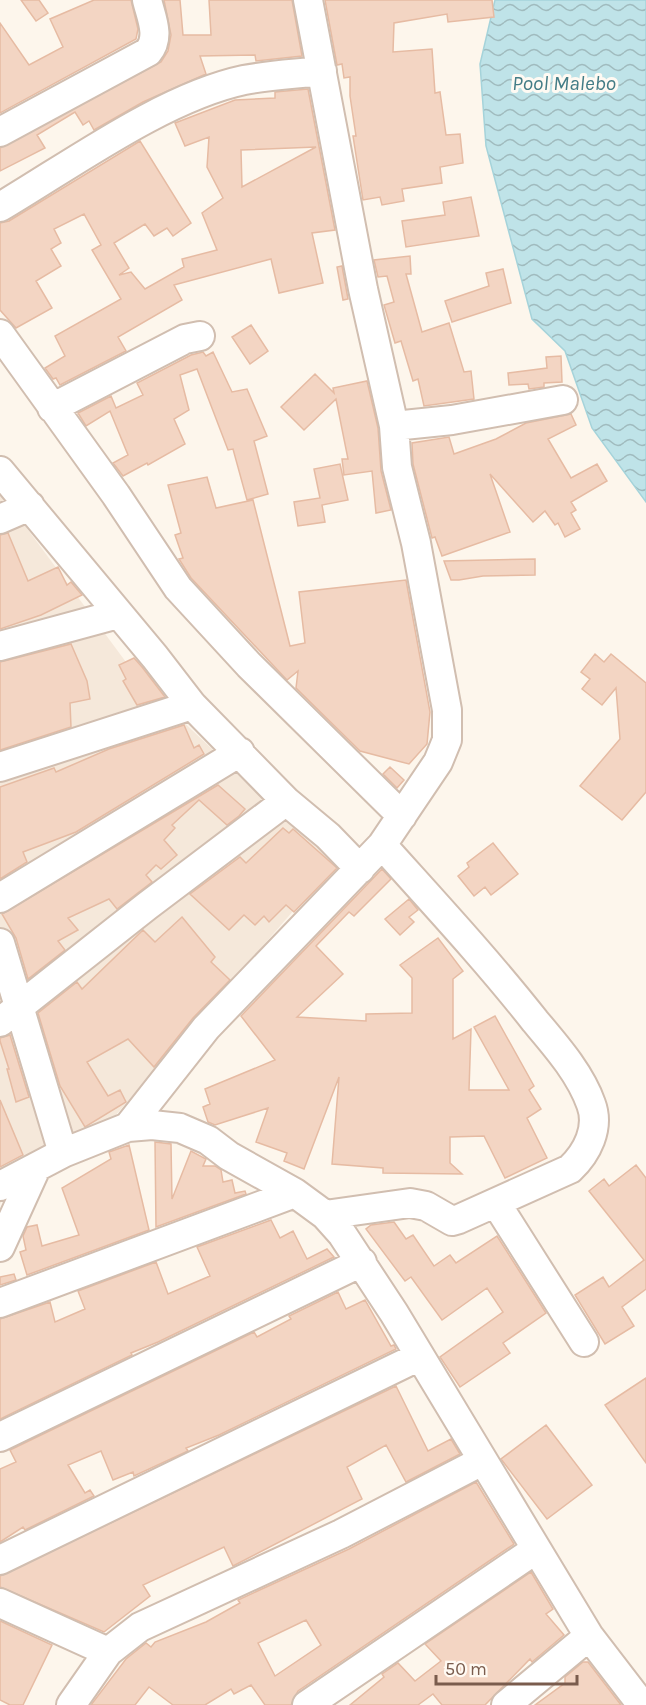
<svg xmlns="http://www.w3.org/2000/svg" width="646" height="1705" viewBox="0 0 646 1705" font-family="Karla,sans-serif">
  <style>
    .residential { fill: #f5e8da }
    .water { fill: url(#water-waves); stroke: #a5d3da; stroke-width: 1.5 }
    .building { fill: #f3d5c3; stroke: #e6bba3; stroke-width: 1.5; fill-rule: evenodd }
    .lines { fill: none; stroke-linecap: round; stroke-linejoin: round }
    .minor-casing { stroke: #d1beb0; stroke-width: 32 }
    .minor { stroke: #fff; stroke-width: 28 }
    .labels { text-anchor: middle; stroke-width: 6; stroke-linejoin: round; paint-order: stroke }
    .water-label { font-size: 21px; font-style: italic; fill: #437c86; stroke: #fffaf3 }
  </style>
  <defs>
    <pattern id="water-waves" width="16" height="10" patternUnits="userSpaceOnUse" patternTransform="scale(1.5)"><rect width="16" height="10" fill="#bfe3e8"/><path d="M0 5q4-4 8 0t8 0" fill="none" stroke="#a0bbbe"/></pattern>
  </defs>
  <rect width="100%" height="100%" fill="#fdf6ec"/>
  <path class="residential" d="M0 492 140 681 334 864 115 1116 26 1156 0 1204Z"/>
  <path class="water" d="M495 0H646V502L592 428 565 351 532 319 486 146 480 64Z"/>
  <path class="building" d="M21 0H39L48 13 36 21Z
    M94 0H131L138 29 136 39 0 113V23L29 65 63 47 50 19Z
    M164 0H180L183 35H211L209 0H292L302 56 256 61 255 55 200 56 206 74 143 102 94 130 89 121 83 125 75 112 37 135 45 148 0 171V148L161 62 168 51 171 35Z
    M325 0H492L494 17 448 22 447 14 394 23 393 52 432 49 435 93 440 92 446 135 460 134 463 163 440 167 442 183 402 189 404 201 382 205 380 197 363 200 353 136H356L350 96V77L344 78 342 64 337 65Z
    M308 89 335 230 312 233 323 283 279 293 271 259 174 285 182 300 118 337 126 351 60 385 56 378 53 379 45 368 65 356 55 336 121 299 92 250 101 245 84 214 54 229 61 243 51 249 61 266 36 281 52 308 16 328 0 310V223L9 221 140 141 191 223 173 236 167 228 154 236 145 224 114 243 129 268 119 275 131 272 145 289 184 267 182 259 217 250 202 213 223 198 207 167 209 137 185 146 175 123 235 100 275 98V92ZM316 147 242 187 241 150Z
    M471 197 479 236 406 247 402 221 445 215 443 202Z
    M410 256 411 274H406L422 332 449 323 464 372 471 371 474 399 424 406 418 379 413 381 401 341 395 343 384 305 394 302 387 276 378 277 374 260Z
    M342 266 348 299 343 300 337 267Z
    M503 269 511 303 452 322 445 301 489 286 486 273Z
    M251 325 268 351 250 364 232 337Z
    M203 352 206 356 213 352 232 392 247 389 267 436 254 441 268 494 247 500 233 449 228 450 197 369 180 375 189 410 174 419 185 444 148 465 147 463 123 476 113 463 128 455 110 411 86 426 78 413 111 396 116 408 143 395 137 383 191 355Z
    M561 356 562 382 544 383V387L529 389 528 384 509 385 508 373 547 368 546 357Z
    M315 374 334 393 333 388 367 381 378 428 381 471 391 510 376 513 372 471 344 475 342 459H348L336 399 304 430 281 407Z
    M571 414 576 425 548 439 571 478 597 464 607 481 571 502 576 510 571 513 580 529 565 537 558 523 555 525 545 511 533 522 490 474 510 532 442 556 435 537 432 538 413 464 412 443 449 437 454 454 496 439 526 423Z
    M340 464 348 500 322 505 325 522 298 526 294 502 320 498 314 469Z
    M207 477 216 508 253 500 290 646 305 643 299 592 406 580 430 712 427 744 409 764 360 751 296 688 298 671 287 680 191 578 179 559 183 558 175 535 181 533 168 485Z
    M8 533 28 581 58 567 67 585 71 582 82 595 41 615 0 629V535Z
    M535 559V575L483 576 459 580H451L444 561Z
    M71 644 87 681 90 699 70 703 71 727 0 750V662Z
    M595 654 604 662 611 654 646 683V792L622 820 580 786 620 739 616 688 602 705 582 689 590 679 581 672Z
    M134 658 142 667 165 697 137 705 123 681 126 679 119 665Z
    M184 725 194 748 199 745 204 754 76 832 23 852 27 862 0 879V787L54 768 56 772 109 749Z
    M390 767 404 780 397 788 383 774Z
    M218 785 245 809 239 816 227 825 199 800 172 825 175 828 164 840 177 855 161 869 156 865 146 875 152 882 117 909 109 899 68 918 78 930 58 941 65 950 28 979 16 938 2 914Z
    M283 828 289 833 293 829 337 868 294 912 286 905 269 922 264 916 255 925 244 915 229 930 190 894 240 857 246 863Z
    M493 843 518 874 491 895 485 887 474 896 458 876 469 867 467 863Z
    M382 869 391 879 354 916 349 912 316 946 343 974 297 1017 366 1021V1014L412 1013V978L400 965 438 938 463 971 453 979V1039L471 1029 469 1090H509L474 1027 495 1016 534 1086 529 1090 541 1109 527 1118 547 1158 505 1178 484 1136 450 1137V1163L462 1174 383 1173V1168L332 1164 339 1077 304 1169 284 1161 287 1153 256 1142 268 1108 215 1125 208 1122 203 1107 210 1104 205 1089 275 1060 241 1016Z
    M409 899 418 910 409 917 414 922 400 935 385 919Z
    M182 917 215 957 211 962 230 980 193 1018 154 1067 128 1039 87 1062 108 1096 120 1090 126 1102 85 1127 60 1086 38 1013 77 982 82 989 143 930 155 942Z
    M10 1035 29 1097 16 1102 7 1069H9L0 1041V1038Z
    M0 1100 23 1155 0 1167Z
    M155 1142 171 1144 172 1199 191 1151 206 1159 203 1166H215L221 1170 223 1182 232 1180 235 1193 245 1191 246 1194 156 1227Z
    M129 1145 149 1230 27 1275 20 1252 26 1250 23 1236 27 1227 37 1225 42 1246 79 1235 62 1188 111 1159 109 1152Z
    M636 1165 646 1178V1289L622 1307 634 1326 605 1344 575 1295 603 1277 609 1287 644 1260 589 1191 604 1179 609 1186Z
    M271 1220 280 1238 293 1231 307 1259 327 1249 334 1257 158 1342 131 1353 132 1355 0 1419V1319L50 1302 55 1322 85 1309 78 1291 156 1262 168 1294 210 1276 197 1247Z
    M394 1222 406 1239 413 1235 434 1266 450 1255 456 1263 497 1236 546 1313 503 1343 510 1353 460 1387 440 1357 503 1312 487 1288 442 1320 411 1277 405 1281 366 1229 371 1225Z
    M14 1274 16 1280 0 1285V1277Z
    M338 1292 346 1309 365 1300 391 1346 394 1345 396 1349 219 1435 186 1448 188 1451 134 1476 133 1472 113 1480 101 1451 68 1465 85 1493 90 1490 94 1496 25 1530 23 1527 0 1542V1469L16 1462 10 1450 254 1332 257 1337 291 1319 289 1316Z
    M646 1378V1463L605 1405Z
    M396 1386 428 1451 451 1439 460 1454 406 1482 386 1445 347 1467 362 1499 233 1566 224 1547 143 1585 150 1596 104 1632 0 1587V1576Z
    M546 1425 592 1485 547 1519 501 1459Z
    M476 1482 514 1544 298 1691 291 1705H265L251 1685 234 1694 231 1689 205 1705H173L149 1687 135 1705H91L126 1659 146 1643 151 1647 155 1642 206 1622 240 1603 238 1600 349 1549ZM306 1620 321 1645 275 1676 258 1643Z
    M531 1572 553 1609 546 1614 564 1635 532 1662 530 1659 485 1705H442L433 1694 418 1705H350L384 1677 382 1674 398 1663 415 1681 441 1661 425 1644Z
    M0 1621 52 1645 23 1705H10L0 1700Z
    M583 1662H588L621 1705H535L565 1683V1677Z"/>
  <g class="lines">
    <defs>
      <path id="minor" d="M0 132 148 52C161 37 151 17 147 0
        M0 207C71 165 164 97 244 80 270 75 296 74 322 71
        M0 334 116 495 178 588 249 665 402 816
        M52 408 185 339 200 336
        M394 426 452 420 563 400
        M0 471 155 657 192 705 286 801 328 836 360 869
        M0 519 30 506
        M0 646 118 614
        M0 767 192 705
        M0 898 240 752
        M0 943 63 1153
        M0 1022 147 906 286 801
        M128 1127 152 1125 180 1128 208 1140 229 1156 295 1193 325 1215 342 1234 394 1313 589 1636 642 1705
        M0 1186 63 1153 128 1127 206 1028 382 845 438 762 447 740V710L416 543 397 467 394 426 363 289 308 0
        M496 1203 584 1342
        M325 1215 410 1203 426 1206 452 1221 459 1219 570 1169C587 1153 600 1128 591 1104 580 1073 556 1046 535 1021 487 960 434 903 382 845
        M0 1247 36 1168
        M0 1303 295 1193
        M0 1437 362 1262
        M0 1560 420 1356
        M0 1603 108 1652
        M71 1705 108 1652 140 1627 341 1534 482 1461
        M307 1705 535 1550
        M506 1705 589 1636"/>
    </defs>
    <use href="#minor" class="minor-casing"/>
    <use href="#minor" class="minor"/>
  </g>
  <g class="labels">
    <g class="water-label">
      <text x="564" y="90">Pool Malebo</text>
    </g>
  </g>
  <path d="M436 1675v9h141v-9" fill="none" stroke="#7a5c4d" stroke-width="3"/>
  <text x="445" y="1675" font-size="18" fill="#7a5c4d" stroke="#fffaf3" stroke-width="4.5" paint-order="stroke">50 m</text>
</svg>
